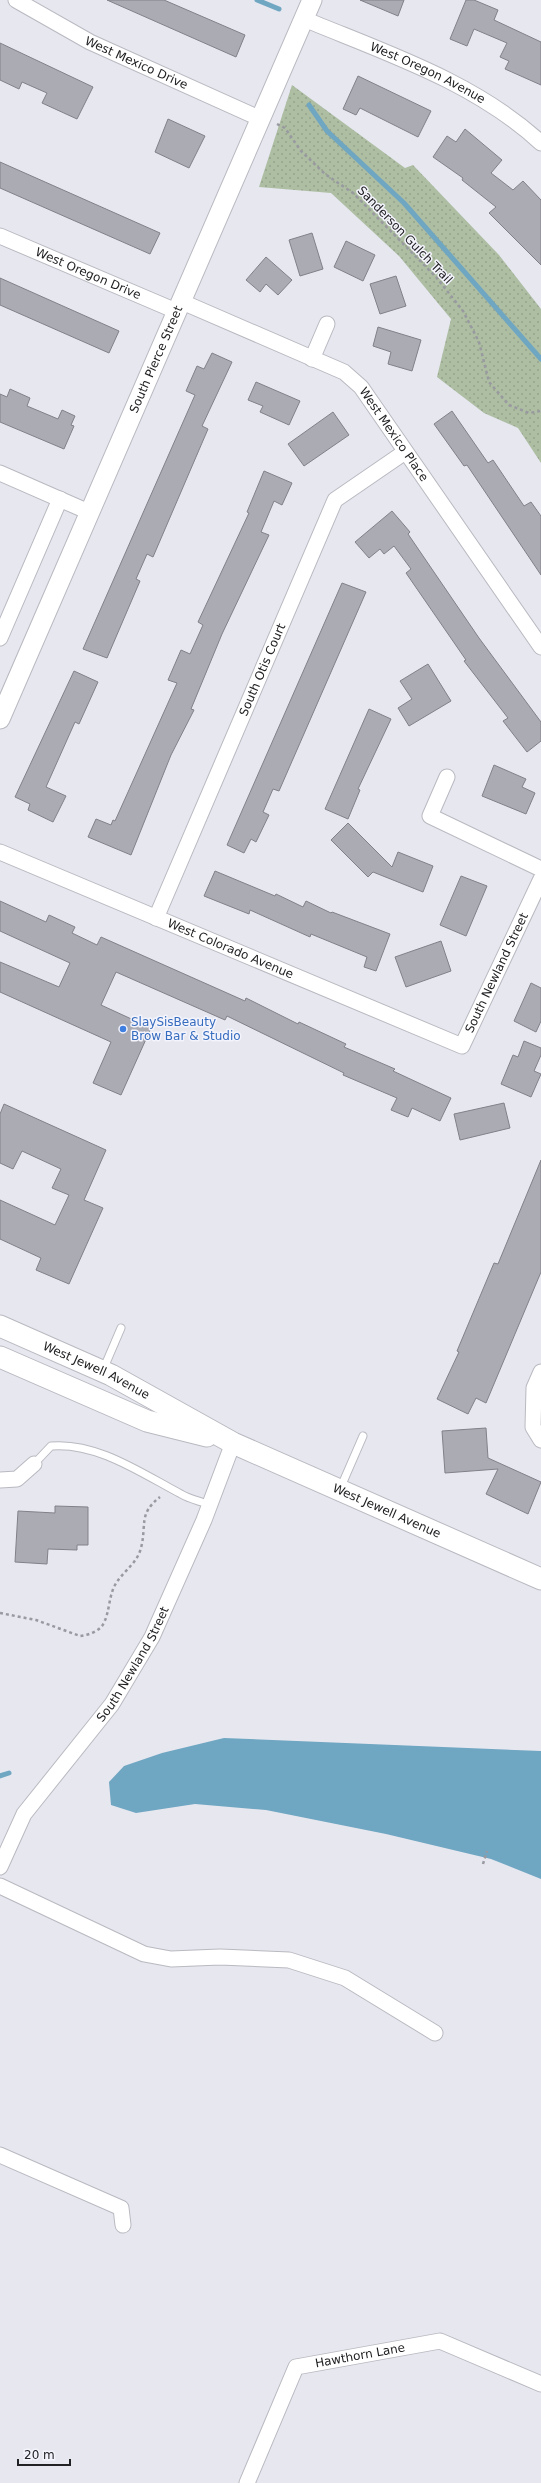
<svg xmlns="http://www.w3.org/2000/svg" width="541" height="2483" viewBox="0 0 541 2483" font-family="'DejaVu Sans',sans-serif">
  <style>
    .park { fill: url(#park-dots) }
    .water { fill: #6fa6c1 }
    .lines { fill: none; stroke-linecap: round; stroke-linejoin: round }
    .stream { stroke: #6fa6c1; stroke-width: 5 }
    .building { fill: #ababb4; stroke: #82818a }
    .service-casing { stroke: #b9b9c1; stroke-width: 9 }
    .minor-casing { stroke: #b9b9c1; stroke-width: 17 }
    .tertiary-casing { stroke: #b9b9c1; stroke-width: 21 }
    .secondary-casing { stroke: #b9b9c1; stroke-width: 23 }
    .path { stroke: #9999a0; stroke-width: 2.5; stroke-dasharray: 3 3; stroke-linecap: butt }
    .service { stroke: #fff; stroke-width: 7 }
    .minor { stroke: #fff; stroke-width: 15 }
    .tertiary { stroke: #fff; stroke-width: 19 }
    .secondary { stroke: #fff; stroke-width: 21 }
    .shop-dot { fill: #3f7fe0; stroke: #f4f4fd; stroke-width: 1.5 }
    .labels { text-anchor: middle; stroke-width: 3; stroke-linejoin: round; paint-order: stroke }
    .street-label { font-size: 12px; fill: #222225; stroke: #f4f4fd }
    .shop-label { font-size: 12px; fill: #366cbe; stroke: #f4f4fd; text-anchor: start }
  </style>
  <defs>
    <pattern id="park-dots" width="8" height="8" patternUnits="userSpaceOnUse"><rect width="8" height="8" fill="#adbea3"/><path d="M2 2h.1M6 6h.1" fill="none" stroke="#95a38c" stroke-width="1.8" stroke-linecap="round"/></pattern>
  </defs>
  <rect width="100%" height="100%" fill="#e7e7f0"/>
  <path class="park" d="M292 85 405 168 413 165 499 255 541 309V463L518 428 484 413 437 377 451 319 399 256 331 193 259 187Z"/>
  <path class="water" d="M224 1738 541 1751V1879L491 1859 386 1834 266 1810 195 1804 136 1813 111 1805 109 1782 124 1766 162 1753Z"/>
  <g class="lines">
    <path class="stream" d="M257 0 279 9
      M309 105 327 131 404 203 541 359
      M0 1776 9 1773"/>
  </g>
  <path class="building" d="M107 0H164L245 35 236 57Z
    M360 0H404L398 16Z
    M466 0H474L498 10 494 20 541 42V85L505 69 509 61 500 57 507 43 474 29 467 46 450 39Z
    M0 43 93 87 77 119 42 103 47 93 22 82 19 89 0 80Z
    M358 76 431 111 418 137 360 108 356 115 343 109Z
    M168 119 205 136 189 168 155 152Z
    M465 129 502 160 491 173 513 190 523 181 541 200V265L489 213 496 207 462 180 463 178 433 157 447 136 456 142Z
    M0 162 160 233 150 254 0 188Z
    M312 233 323 269 300 276 289 240Z
    M346 241 375 255 363 281 334 267Z
    M266 257 292 280 278 295 266 284 260 292 246 280Z
    M396 276 406 306 380 314 370 284Z
    M0 278 119 331 109 353 0 305Z
    M378 327 421 340 412 371 388 364 391 352 373 346Z
    M212 353 232 362 202 426 208 429 153 557 147 554 136 579 140 581 107 658 83 649 195 395 186 391 197 366 204 369Z
    M256 382 300 401 289 425 260 412 263 406 248 400Z
    M10 389 30 398 27 406 58 419 62 410 75 416 71 425 74 426 64 449 0 422V394L7 397Z
    M452 411 488 463 493 460 524 506 531 502 541 516V575L467 465 464 466 434 424Z
    M333 412 349 435 304 466 288 444Z
    M264 471 292 483 282 505 274 501 261 532 269 535 222 634 191 709 194 710 171 755 131 855 88 837 96 819 111 825 113 820 115 821 177 683 168 680 181 650 190 654 203 625 198 622 249 513 247 512Z
    M392 511 410 532 408 534 479 638 541 722V741L527 752 503 721 508 718 464 661 466 660 406 573 411 569 394 546 384 554 380 549 369 558 355 542Z
    M342 583 366 592 279 791 273 789 263 812 269 815 256 842 251 839 244 853 227 845Z
    M428 664 451 701 409 726 398 708 412 699 400 681Z
    M74 671 98 682 79 724 75 722 46 787 66 796 53 822 28 810 30 804 15 797Z
    M369 709 391 719 358 789 360 790 348 819 325 809Z
    M494 765 526 779 522 787 535 793 526 814 482 796Z
    M348 823 392 867 398 852 433 866 423 892 373 872 368 877 331 840Z
    M215 871 275 896 276 894 303 907 306 901 331 913 332 912 390 934 376 971 364 967 367 957 311 934 310 937 250 910 249 914 204 896Z
    M461 876 487 886 466 936 440 925Z
    M0 901 46 922 49 915 75 927 72 933 97 945 101 937 245 1001 246 998 298 1024 299 1022 346 1044 344 1047 395 1069 393 1071 451 1098 440 1121 412 1108 408 1117 391 1110 397 1098 343 1075 344 1073 227 1016 225 1020 116 972 101 1005 151 1028 121 1095 93 1083 111 1042 0 992V962L59 987 70 963 0 931Z
    M441 941 451 971 406 987 395 957Z
    M531 983 541 988V1021L536 1032 514 1021Z
    M524 1041 541 1048V1055L534 1071 541 1074 531 1097 501 1084 513 1055 518 1057Z
    M504 1103 510 1128 460 1140 454 1114Z
    M4 1104 106 1150 84 1200 103 1208 69 1284 36 1270 41 1258 0 1239V1200L55 1225 69 1195 52 1188 61 1169 22 1151 13 1169 0 1163V1114Z
    M541 1160V1272L486 1403 476 1398 468 1414 437 1399 459 1352 457 1351 494 1263 498 1264Z
    M486 1428 488 1458 541 1482 528 1514 486 1494 498 1469 445 1473 442 1431Z
    M55 1506 88 1507V1545H77V1550L48 1549 47 1564 15 1562 18 1511 55 1513Z"/>
  <g class="lines">
    <defs>
      <path id="service" d="M103 1370 121 1328
        M34 1464 51 1446C97 1442 141 1473 181 1494 189 1499 200 1501 210 1505
        M340 1489 363 1436"/>
      <g id="minor">
        <path id="s1" d="M16 0 90 42 261 119"/>
        <path id="s2" d="M304 19C386 53 475 82 541 143"/>
        <path id="s3" d="M0 236 176 311"/>
        <path id="s4" d="M180 301 344 372 361 387 541 647"/>
        <path d="M312 359 327 324"/>
        <path d="M0 473 89 512"/>
        <path d="M0 638 60 499"/>
        <path d="M447 777 430 816 541 869"/>
        <path id="s5" d="M0 852 462 1046 541 879"/>
        <path id="s6" d="M156 918 335 500 405 452"/>
        <path d="M541 1372 534 1388 533 1427 541 1440"/>
        <path d="M0 1480 17 1479 34 1464"/>
        <path id="s7" d="M0 1867 24 1814 112 1704 152 1637 204 1520 233 1443"/>
        <path d="M0 1886 144 1954 171 1959 220 1957 289 1960 345 1978 435 2033"/>
        <path d="M0 2155 121 2208 123 2225"/>
        <path id="s8" d="M247 2483 296 2367 440 2341 541 2384"/>
      </g>
      <g id="tertiary">
        <path id="s9" d="M0 719 312 0"/>
      </g>
      <g id="secondary">
        <path id="s10" d="M0 1326 111 1375 233 1443 541 1579"/>
        <path d="M0 1357 147 1421 207 1436"/>
      </g>
    </defs>
    <use href="#service" class="service-casing"/>
    <use href="#minor" class="minor-casing"/>
    <use href="#tertiary" class="tertiary-casing"/>
    <use href="#secondary" class="secondary-casing"/>
    <path class="path" d="M277 124 285 128 301 151 325 174 353 193 436 277 463 311 479 342 489 382 509 405 529 413 541 411
      M0 1613 36 1620 80 1636C88 1635 97 1632 102 1626 110 1614 108 1598 115 1585 122 1572 137 1564 141 1548 147 1524 138 1514 160 1497
      M483 1864 487 1851"/>
    <use href="#service" class="service"/>
    <use href="#minor" class="minor"/>
    <use href="#tertiary" class="tertiary"/>
    <use href="#secondary" class="secondary"/>
  </g>
  <circle class="shop-dot" cx="123" cy="1029" r="4"/>
  <g class="labels">
    <g class="street-label">
      <text dy="4" stroke="none"><textPath href="#s1" startOffset="136">West Mexico Drive</textPath></text>
      <text dy="4" stroke="none"><textPath href="#s2" startOffset="135">West Oregon Avenue</textPath></text>
      <text transform="translate(405 235) rotate(46)" y="4">Sanderson Gulch Trail</text>
      <text dy="4" stroke="none"><textPath href="#s3" startOffset="96">West Oregon Drive</textPath></text>
      <text dy="4" stroke="none"><textPath href="#s9" startOffset="392">South Pierce Street</textPath></text>
      <text dy="4" stroke="none"><textPath href="#s4" startOffset="259">West Mexico Place</textPath></text>
      <text dy="4" stroke="none"><textPath href="#s6" startOffset="270">South Otis Court</textPath></text>
      <text dy="4" stroke="none"><textPath href="#s5" startOffset="250">West Colorado Avenue</textPath></text>
      <text dy="4" stroke="none"><textPath href="#s5" startOffset="582">South Newland Street</textPath></text>
      <text dy="4" stroke="none"><textPath href="#s10" startOffset="106">West Jewell Avenue</textPath></text>
      <text dy="4" stroke="none"><textPath href="#s10" startOffset="429">West Jewell Avenue</textPath></text>
      <text dy="4" stroke="none"><textPath href="#s7" startOffset="244">South Newland Street</textPath></text>
      <text dy="4" stroke="none"><textPath href="#s8" startOffset="191">Hawthorn Lane</textPath></text>
    </g>
    <g class="shop-label">
      <text x="131" y="1026">SlaySisBeauty<tspan x="131" dy="14">Brow Bar &amp; Studio</tspan></text>
    </g>
  </g>
  <path d="M18 2459v6h52v-6" fill="none" stroke="#222225" stroke-width="2"/>
  <text x="24" y="2459" font-size="12" fill="#222225" stroke="#f4f4fd" stroke-width="3" paint-order="stroke">20 m</text>
</svg>
